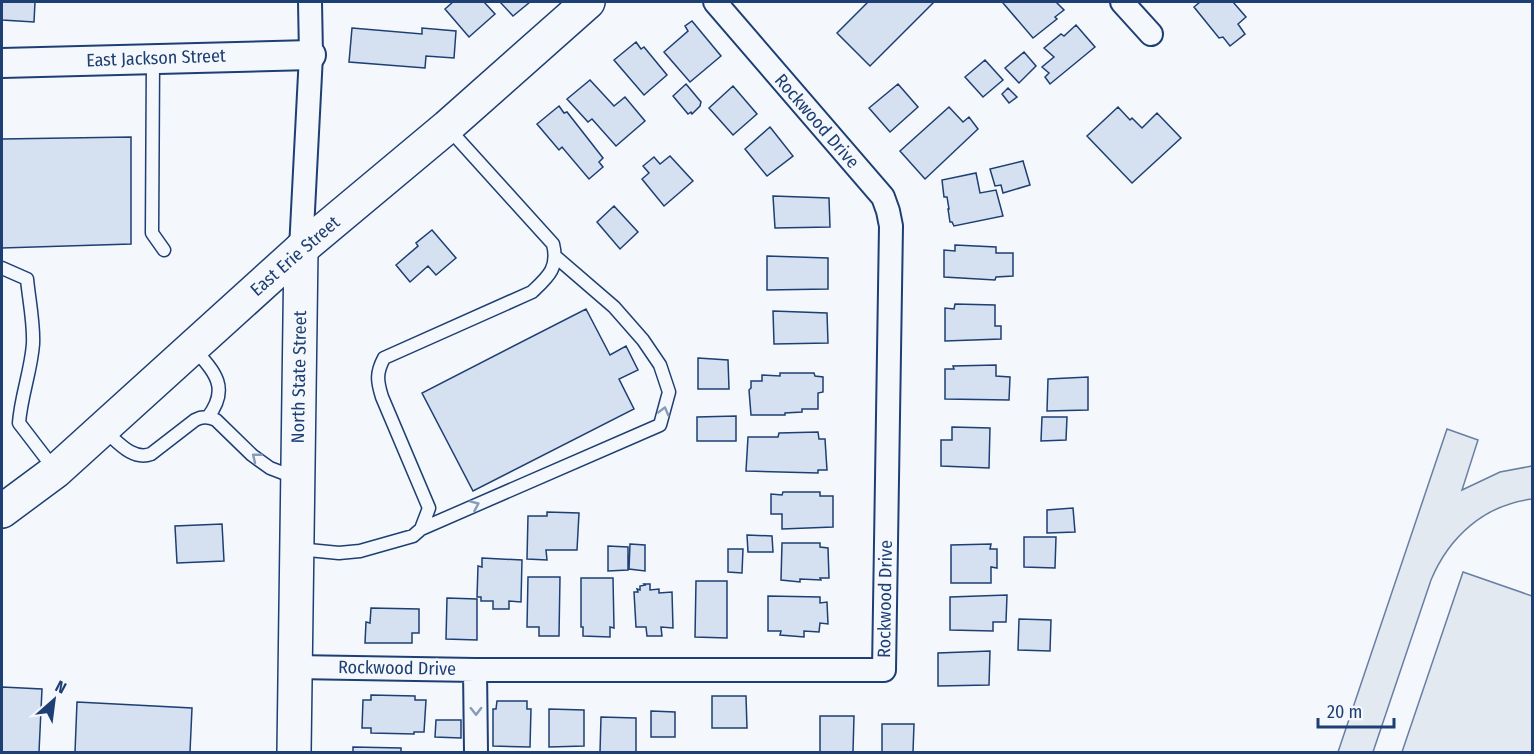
<svg xmlns="http://www.w3.org/2000/svg" width="1534" height="754" viewBox="0 0 1534 754" font-family="'Fira Sans Condensed',sans-serif">
  <style>
    .green { fill: #e3e9f0; stroke: #687fa3; stroke-width: 1.5 }
    .building { fill: #d5e0f0; stroke: #1d3f73; stroke-width: 1.5 }
    .lines { fill: none; stroke-linecap: round; stroke-linejoin: round }
    .service-casing { stroke: #1d3f73; stroke-width: 15 }
    .minor-casing { stroke: #1d3f73; stroke-width: 26 }
    .tertiary-casing { stroke: #1d3f73; stroke-width: 32 }
    .secondary-casing { stroke: #1d3f73; stroke-width: 36 }
    .primary-casing { stroke: #1d3f73; stroke-width: 36 }
    .service { stroke: #f4f7fb; stroke-width: 12 }
    .minor { stroke: #f4f7fb; stroke-width: 22 }
    .tertiary { stroke: #f4f7fb; stroke-width: 28 }
    .secondary { stroke: #f4f7fb; stroke-width: 33 }
    .primary { stroke: #f4f7fb; stroke-width: 33 }
    .oneway { stroke: #889bb7 }
    .labels { text-anchor: middle; stroke-width: 4.5; stroke-linejoin: round; paint-order: stroke }
    .street-label { font-size: 18px; fill: #1d3f73; stroke: #f4f7fb }
  </style>
  <rect width="100%" height="100%" fill="#f4f7fb"/>
  <path class="green" d="M1447 429 1478 440 1462 490 1500 472 1532 466V499C1484 505 1449 537 1431 580L1373 752H1338Z
    M1463 572 1532 596V752H1402Z"/>
  <path class="building" d="M2 2H35L34 22 2 20Z
    M453 2H484L495 14 469 37 445 9Z
    M500 2H530L513 16Z
    M868 2H934L870 66 837 33Z
    M1005 2H1056L1064 10 1055 17 1057 19 1033 38 1003 3Z
    M1200 2H1233L1246 17 1238 24 1245 34 1230 46 1223 37 1219 38 1194 7Z
    M692 21 721 56 690 82 664 52 688 31 685 26Z
    M1076 25 1095 47 1050 84 1045 77 1049 73 1042 67 1054 57 1044 48 1061 34 1064 36Z
    M352 28 422 34V28L456 31 454 58 426 56 425 68 349 62Z
    M636 42 641 49 644 47 667 75 644 95 614 60Z
    M1024 52 1036 66 1019 83 1005 68Z
    M985 60 1003 80 983 97 965 77Z
    M590 80 614 106 625 97 645 121 616 146 592 119 588 122 567 99Z
    M686 84 701 102 700 106 692 114 691 112 688 114 673 96Z
    M898 84 918 107 890 132 869 108Z
    M733 86 757 114 733 135 709 108Z
    M1008 88 1017 97 1009 103 1002 94Z
    M559 106 564 113 567 112 603 158 599 162 603 167 589 179 562 147 559 150 537 124Z
    M949 107 963 122 969 117 978 129 925 179 900 151Z
    M1118 107 1130 120 1132 118 1142 128 1157 113 1181 138 1132 183 1087 136Z
    M770 127 793 156 767 176 745 149Z
    M131 137V244L2 248V139Z
    M670 156 693 181 664 206 642 179 649 173 643 166 654 157 660 164Z
    M1023 161 1030 185 1003 193 1001 185 995 186 990 169Z
    M976 173 980 193 996 190 1003 216 954 226 952 222H950L948 209H949L947 197H944L942 180Z
    M773 196 829 198 830 227 775 228Z
    M614 206 638 232 620 249 597 222Z
    M432 230 456 258 436 275 428 266 410 282 396 265 418 246 416 243Z
    M955 245 996 247V253H1013V276L996 277 995 280 944 277V250L955 251Z
    M767 256 828 258V289L767 290Z
    M955 304 995 305V326H1001V339L945 341V308L954 309Z
    M586 309 610 355 626 346 638 370 619 379 634 409 473 491 422 393Z
    M773 311 827 313 828 343 774 344Z
    M698 358 728 360 729 389H698Z
    M996 365V376L1010 377 1009 400 945 399V369H954L953 366Z
    M780 373H814L815 376 823 377V392L818 393V409H802V412L785 413V415H751L749 390 751 388V381H762V375L780 376Z
    M1088 377V410L1047 411 1048 379Z
    M736 416V441H697V417Z
    M1042 417H1067L1066 440 1041 441Z
    M952 427 990 428 989 468 941 466V440H952Z
    M818 432 819 439H825L827 470H818V473L746 471 748 437H778L779 433Z
    M783 492H820V496H833V527L782 529V514H771V494L782 495Z
    M1073 508 1075 532 1047 533V510Z
    M547 512 579 513 577 550H546L547 560 527 559 528 516H547Z
    M222 524 224 561 177 563 175 526Z
    M747 535 772 536 773 552H748Z
    M1024 537H1056L1055 568 1024 567Z
    M782 543H820V547L828 548 829 578H820L821 580 800 579V582L781 580Z
    M630 544 645 545V571L629 569Z
    M991 544 990 549H997V568L991 567V583H951V545Z
    M608 546 628 547V570L608 571Z
    M728 549H743L742 573 728 572Z
    M482 558 522 560 521 602 509 601V609H493V601H481V597H477L478 566 482 567Z
    M528 577H560L559 636H539V627H527Z
    M581 578H613L614 628 610 627V637L583 636V627H581Z
    M696 581H727V638L695 637Z
    M644 584H650V590L659 589V593L672 592 673 628 661 627 662 636H647L646 627H636L634 592H638L637 589 640 590V586L645 585Z
    M1007 595 1006 622H993V631L950 630V597Z
    M768 596 820 597V603L827 602 828 624 820 623 819 632 804 631V637L780 635 781 631H768Z
    M447 598 477 599V640L446 639Z
    M371 608 419 609V633H412V643H365L366 622 370 623Z
    M1019 619 1051 620 1050 651 1018 650Z
    M990 651 989 685 938 686V653Z
    M2 687 42 689 39 752H2Z
    M371 695 415 696V700H426L424 732H414V734L371 733V728H362L363 700H371Z
    M712 696H746L747 728H712Z
    M497 701H527V709H531L530 747 493 746V709H496Z
    M77 702 192 708 190 752H75Z
    M549 709 584 710V746L549 747Z
    M651 711 675 712V737H651Z
    M820 716H854L853 752H820Z
    M601 717 636 718V752H600Z
    M436 720H461V738L435 737Z
    M882 724H914L913 752H882Z
    M353 747 401 748V752H353Z"/>
  <g class="lines">
    <defs>
      <path id="service" d="M153 59 152 233 164 250
        M2 268 27 279C29 300 34 323 33 344 31 371 21 396 19 423L55 470
        M194 349C215 372 230 388 208 417
        M104 430C117 441 132 461 151 454L195 420C203 416 208 417 216 420L252 455 270 468 296 478
        M421 529 660 425 669 392 660 365 643 340 614 307 556 257
        M298 549 339 553 360 551 413 536 421 529 429 508 382 397C377 381 376 373 384 358L532 292C548 277 559 268 553 244L448 128"/>
      <path id="minor" d="M1122 2 1151 34
        M301 249 311 55 310 2
        M295 667 475 670H884L891 226 888 211 883 197 715 2
        M475 670 476 752"/>
      <path id="tertiary" d="M2 63 311 55"/>
      <path id="secondary" d="M294 752 301 249"/>
      <path id="primary" d="M2 511 56 471 301 249 447 127 588 2"/>
    </defs>
    <use href="#service" class="service-casing"/>
    <use href="#minor" class="minor-casing"/>
    <use href="#tertiary" class="tertiary-casing"/>
    <use href="#secondary" class="secondary-casing"/>
    <use href="#primary" class="primary-casing"/>
    <use href="#service" class="service"/>
    <use href="#minor" class="minor"/>
    <use href="#tertiary" class="tertiary"/>
    <use href="#secondary" class="secondary"/>
    <use href="#primary" class="primary"/>
  </g>
  <defs><path id="oneway-chevron" d="M-2-3.5L2.5 0L-2 3.5" fill="none" stroke-width="1.6" stroke-linecap="round" stroke-linejoin="round" transform="scale(1.5)"/></defs>
  <g class="oneway">
    <use href="#oneway-chevron" transform="translate(664 411) rotate(-75)"/>
    <use href="#oneway-chevron" transform="translate(256 457) rotate(-141)"/>
    <use href="#oneway-chevron" transform="translate(475 505) rotate(-24)"/>
    <use href="#oneway-chevron" transform="translate(476 711) rotate(89)"/>
  </g>
  <g class="labels">
    <g class="street-label">
      <text transform="translate(156 58) rotate(-2)" y="6">East Jackson Street</text>
      <text transform="translate(817 121) rotate(49)" y="6">Rockwood Drive</text>
      <text transform="translate(295 256) rotate(-41)" y="6">East Erie Street</text>
      <text transform="translate(299 377) rotate(-89)" y="6">North State Street</text>
      <text transform="translate(885 599) rotate(-89)" y="6">Rockwood Drive</text>
      <text transform="translate(397 668) rotate(1)" y="6">Rockwood Drive</text>
    </g>
  </g>
  <rect width="1534" height="754" fill="none" stroke="#1d3f73" stroke-width="6"/>
  <g transform="translate(54 700) rotate(28)" stroke="#f4f7fb" stroke-width="4.5" paint-order="stroke">
  <path d="M0-4.5L10 22L0 15L-10 22Z" fill="#1d3f73"/>
  <text y="-9" font-size="16" font-weight="bold" text-anchor="middle" fill="#1d3f73">N</text>
  </g>
  <path d="M1318 718v9h76v-9" fill="none" stroke="#1d3f73" stroke-width="3"/>
  <text x="1327" y="718" font-size="18" fill="#1d3f73" stroke="#f4f7fb" stroke-width="4.5" paint-order="stroke">20 m</text>
</svg>
